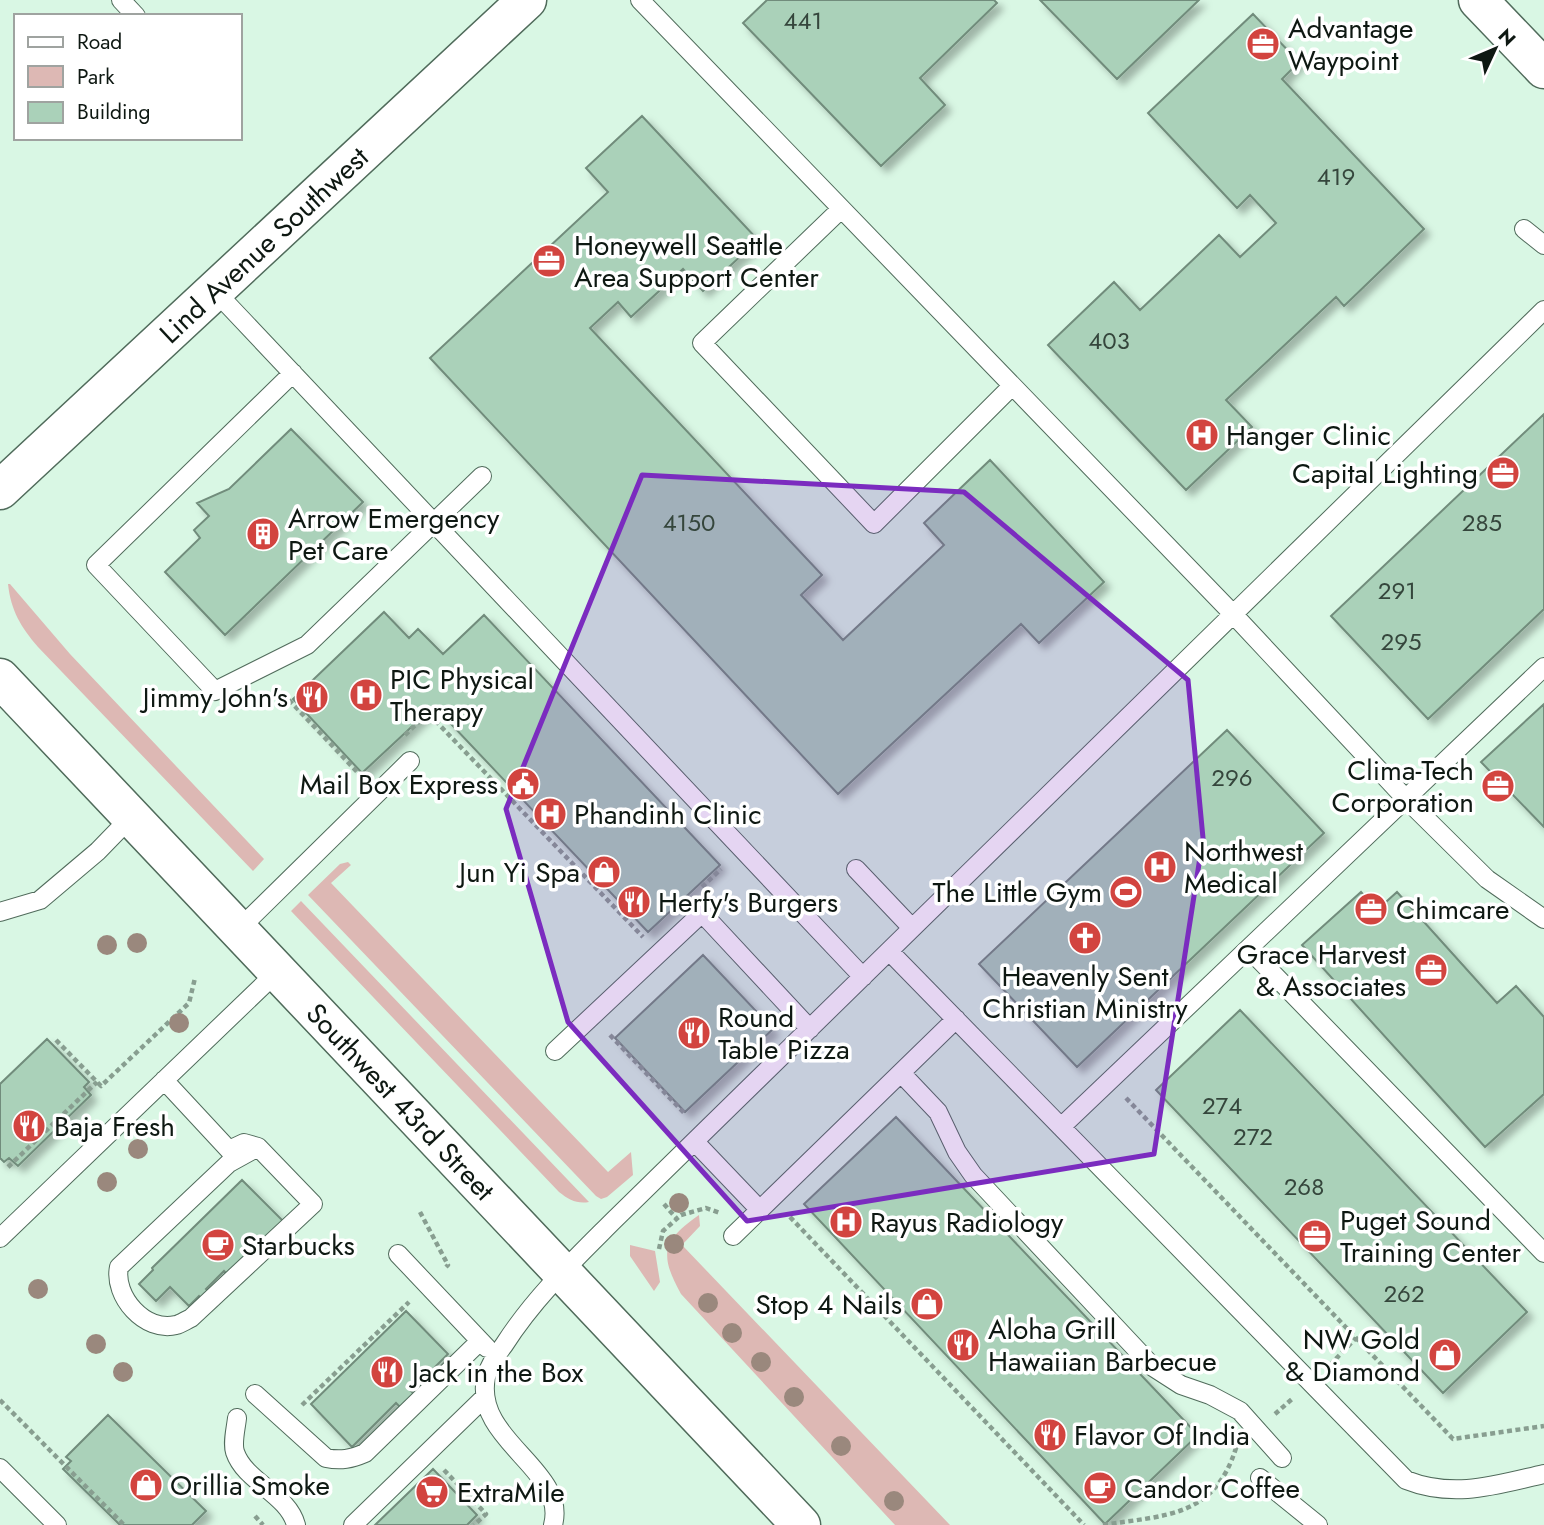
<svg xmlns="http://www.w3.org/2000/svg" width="1544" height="1525" viewBox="0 0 1544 1525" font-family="Jost,sans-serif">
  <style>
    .green { fill: #ddb8b4 }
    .building { fill: #aad1b9; stroke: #718c7b; stroke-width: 2; filter: url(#shadow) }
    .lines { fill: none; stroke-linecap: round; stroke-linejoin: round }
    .lane-casing { stroke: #506b5b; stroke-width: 20 }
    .secondary-casing { stroke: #506b5b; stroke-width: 41 }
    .path { stroke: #889e90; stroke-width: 4.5; stroke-dasharray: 5 3.5; stroke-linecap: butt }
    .lane { stroke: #fff; stroke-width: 18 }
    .secondary { stroke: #fff; stroke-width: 38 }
    .tree { fill: #9a887d }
    .marked { fill: #7b2cbf; fill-opacity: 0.2; stroke: #7b2cbf; stroke-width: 5; stroke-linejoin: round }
    .labels { text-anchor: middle; stroke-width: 7; stroke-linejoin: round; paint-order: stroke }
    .number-label { font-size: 24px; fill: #35463c }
    .poi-label { font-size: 28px; fill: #0e1812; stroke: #fff; text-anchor: start }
    .street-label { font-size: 28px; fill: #0e1812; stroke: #fff }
  </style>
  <defs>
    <filter id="shadow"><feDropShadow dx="6" dy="6" stdDeviation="3.5" flood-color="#0004"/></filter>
  </defs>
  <rect width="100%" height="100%" fill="#d9f7e4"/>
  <path class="green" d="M8 584H10L70 654 264 859 253 871 38 647C21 627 11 611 8 584Z
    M348 862 351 865 331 883 608 1172 631 1152 633 1175 607 1197 601 1199 596 1196 308 895 340 864Z
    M301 901 589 1202C577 1204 569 1200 559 1192L291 911Z
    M699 1215 700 1226 682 1245 950 1525H895L681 1294C659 1254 662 1241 699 1215Z
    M630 1245 655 1251 660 1282 654 1291 630 1256Z"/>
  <path class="building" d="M767 0H994L997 3 920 78 945 105 881 166 743 23Z
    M1040 0H1199L1117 79Z
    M1253 14 1299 62 1282 79 1424 229 1344 306 1336 297 1226 400 1252 427 1186 490 1048 345 1114 282 1140 310 1219 235 1240 257 1276 223 1250 195 1237 208 1148 113Z
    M642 116 758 240 703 291 683 269 631 317 618 302 590 328 822 575 801 595 843 640 944 545 924 523 990 460 1104 582 1039 643 1021 624 838 794 430 358 608 192 586 168Z
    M1544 414V609L1428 719 1331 616Z
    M291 429 363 502 225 635 165 572 200 538 194 530 209 516 197 503 229 489Z
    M384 612 409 638 418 629 443 654 484 615 720 865 648 932 434 706 362 773 293 699Z
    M1544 704V827L1481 762Z
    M1227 730 1324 833 1077 1067 979 964Z
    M1361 892 1377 910 1397 892 1497 1003 1516 986 1544 1017V1094L1485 1147 1302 945Z
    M703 955 773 1029 685 1112 615 1038Z
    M1240 1010 1527 1312 1443 1393 1156 1090Z
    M47 1039 89 1082 84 1087 91 1095 18 1166 9 1158 4 1162 0 1158V1084Z
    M896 1117 1198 1435 1105 1524 804 1204Z
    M242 1180 283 1221 228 1275 224 1271 206 1289 211 1294 203 1301 199 1296 189 1306 170 1287 156 1301 139 1284 153 1270 152 1268Z
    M406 1311 448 1354 411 1391 416 1396 402 1409 396 1403 352 1447 311 1404Z
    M108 1415 206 1511 192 1525H120L63 1469 71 1461 66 1457Z
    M433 1469 477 1515 467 1525H375Z"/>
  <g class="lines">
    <defs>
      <path id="lane" d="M121 0 136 16
        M640 0 1233 614 1406 799 1487 879 1544 919
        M841 209 702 343 874 524 1012 386
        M1524 229 1544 245
        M214 290 863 977
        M293 373 96 565 215 691 307 645 482 476
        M856 869 912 928
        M0 912 40 900 98 851 131 817
        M238 930 410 761
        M1249 949 1544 1253
        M889 951 1406 1480C1454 1499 1496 1485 1544 1474
        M555 1051 702 913 810 1029
        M901 1073 938 1112 957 1152 973 1175 1153 1367 1181 1385 1210 1395 1240 1411 1282 1458
        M164 1080 229 1150 244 1143 258 1147 313 1204 191 1318C186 1320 181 1324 176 1325 145 1333 113 1296 119 1267L229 1163 258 1147
        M1061 1127 1544 667
        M695 1142 760 1210
        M733 1236 956 1019
        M0 1238 277 972
        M398 1254 487 1348
        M255 1394 326 1458C341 1461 351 1459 365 1453L480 1341
        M237 1418C236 1428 232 1443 235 1452 245 1482 288 1494 296 1525
        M0 1468 57 1525
        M1260 1478 1318 1525
        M353 1525 485 1397
        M553 1525C568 1469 473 1441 486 1377 489 1366 497 1354 504 1345 534 1298 574 1260 613 1221L1544 310"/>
      <g id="secondary">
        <path d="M1478 0 1544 69"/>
        <path id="s1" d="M0 490 527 0"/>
        <path id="s2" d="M0 678 801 1525"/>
      </g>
    </defs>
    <use href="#lane" class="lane-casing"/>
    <use href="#secondary" class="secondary-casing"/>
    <path class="path" d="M289 700 361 776
      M405 735 428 713 643 937
      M702 887 721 869
      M610 1035 686 1115
      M56 1040 101 1086 189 1003 195 978
      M1126 1098 1453 1439 1544 1426
      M8 1167 97 1082
      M664 1204 677 1219
      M420 1212 448 1265 446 1267
      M790 1217 1084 1525
      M659 1249 663 1231 681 1215 706 1208 720 1213
      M1330 1365 1356 1338
      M0 1400 124 1525
      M302 1405 409 1302
      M1275 1414 1292 1399
      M444 1470 486 1514 474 1525
      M255 1516 263 1525
      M1103 1525C1165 1515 1214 1518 1236 1448L1234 1445"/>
    <use href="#lane" class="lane"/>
    <use href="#secondary" class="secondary"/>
  </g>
  <g class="tree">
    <circle cx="137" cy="943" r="10"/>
    <circle cx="107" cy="945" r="10"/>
    <circle cx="179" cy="1023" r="10"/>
    <circle cx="138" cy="1149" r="10"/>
    <circle cx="107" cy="1182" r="10"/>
    <circle cx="679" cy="1203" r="10"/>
    <circle cx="674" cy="1244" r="10"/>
    <circle cx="38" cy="1289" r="10"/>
    <circle cx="708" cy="1303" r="10"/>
    <circle cx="732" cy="1333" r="10"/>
    <circle cx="96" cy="1344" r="10"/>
    <circle cx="761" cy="1362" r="10"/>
    <circle cx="123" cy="1372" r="10"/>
    <circle cx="794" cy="1397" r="10"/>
    <circle cx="841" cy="1446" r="10"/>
    <circle cx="894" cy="1501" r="10"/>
  </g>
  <path class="marked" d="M642 475 964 492 1188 680 1203 838 1154 1154 747 1221 568 1022 506 809Z"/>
  <defs>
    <symbol id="office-disc" viewBox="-11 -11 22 22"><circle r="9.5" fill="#d2443f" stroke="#fff"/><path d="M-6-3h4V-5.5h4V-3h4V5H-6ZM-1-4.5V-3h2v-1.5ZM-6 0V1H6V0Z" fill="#fff"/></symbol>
    <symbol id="hospital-disc" viewBox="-11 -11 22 22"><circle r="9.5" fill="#d2443f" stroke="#fff"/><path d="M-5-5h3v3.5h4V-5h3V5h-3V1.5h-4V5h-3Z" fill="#fff"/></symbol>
    <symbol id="building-disc" viewBox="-11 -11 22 22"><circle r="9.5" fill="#d2443f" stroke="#fff"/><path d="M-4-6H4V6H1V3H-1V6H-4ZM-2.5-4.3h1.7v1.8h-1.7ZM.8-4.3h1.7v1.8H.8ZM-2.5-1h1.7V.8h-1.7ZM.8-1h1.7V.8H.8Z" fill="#fff"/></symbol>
    <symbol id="restaurant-disc" viewBox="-11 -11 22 22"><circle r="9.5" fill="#d2443f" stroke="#fff"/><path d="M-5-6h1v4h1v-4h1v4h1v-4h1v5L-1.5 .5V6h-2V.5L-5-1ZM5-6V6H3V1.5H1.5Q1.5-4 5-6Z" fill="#fff"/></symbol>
    <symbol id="civic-disc" viewBox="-11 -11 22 22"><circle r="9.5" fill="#d2443f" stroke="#fff"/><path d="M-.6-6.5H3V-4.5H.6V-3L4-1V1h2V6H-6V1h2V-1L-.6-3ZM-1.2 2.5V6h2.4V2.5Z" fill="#fff"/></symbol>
    <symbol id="shop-disc" viewBox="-11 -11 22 22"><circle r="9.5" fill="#d2443f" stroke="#fff"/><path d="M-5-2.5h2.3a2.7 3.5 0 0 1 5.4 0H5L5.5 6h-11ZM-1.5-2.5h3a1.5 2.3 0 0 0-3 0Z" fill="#fff"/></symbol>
    <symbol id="stadium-disc" viewBox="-11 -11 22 22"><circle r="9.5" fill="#d2443f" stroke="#fff"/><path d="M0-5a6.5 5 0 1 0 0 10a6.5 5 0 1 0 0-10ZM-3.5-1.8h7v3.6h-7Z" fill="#fff"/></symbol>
    <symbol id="church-disc" viewBox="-11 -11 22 22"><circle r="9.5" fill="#d2443f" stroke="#fff"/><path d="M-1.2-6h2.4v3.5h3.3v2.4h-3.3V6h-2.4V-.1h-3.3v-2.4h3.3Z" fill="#fff"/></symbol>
    <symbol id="cafe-disc" viewBox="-11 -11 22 22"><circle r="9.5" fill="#d2443f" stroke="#fff"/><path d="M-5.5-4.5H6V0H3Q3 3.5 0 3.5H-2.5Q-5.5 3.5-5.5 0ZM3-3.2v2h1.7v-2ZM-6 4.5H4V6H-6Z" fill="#fff"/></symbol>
    <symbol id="supermarket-disc" viewBox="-11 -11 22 22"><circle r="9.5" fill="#d2443f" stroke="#fff"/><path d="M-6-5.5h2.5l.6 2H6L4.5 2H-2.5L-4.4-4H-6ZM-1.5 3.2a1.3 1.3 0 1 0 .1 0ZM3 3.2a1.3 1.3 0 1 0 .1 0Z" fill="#fff"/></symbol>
  </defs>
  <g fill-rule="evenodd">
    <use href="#office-disc" x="1244" y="25" width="38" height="38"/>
    <use href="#office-disc" x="530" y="242" width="38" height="38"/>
    <use href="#hospital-disc" x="1183" y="416" width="38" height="38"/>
    <use href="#office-disc" x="1484" y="454" width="38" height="38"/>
    <use href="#building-disc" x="244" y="515" width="38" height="38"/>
    <use href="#hospital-disc" x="347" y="676" width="38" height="38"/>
    <use href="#restaurant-disc" x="293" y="678" width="38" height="38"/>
    <use href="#civic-disc" x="504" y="765" width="38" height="38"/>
    <use href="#office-disc" x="1479" y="767" width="38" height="38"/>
    <use href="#hospital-disc" x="531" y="795" width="38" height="38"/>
    <use href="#hospital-disc" x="1141" y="848" width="38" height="38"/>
    <use href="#shop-disc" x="585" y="853" width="38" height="38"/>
    <use href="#stadium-disc" x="1107" y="873" width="38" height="38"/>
    <use href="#restaurant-disc" x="615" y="883" width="38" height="38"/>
    <use href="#office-disc" x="1352" y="890" width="38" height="38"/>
    <use href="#church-disc" x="1066" y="919" width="38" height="38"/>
    <use href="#office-disc" x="1412" y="951" width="38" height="38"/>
    <use href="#restaurant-disc" x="675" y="1014" width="38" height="38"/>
    <use href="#restaurant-disc" x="10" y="1107" width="38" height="38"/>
    <use href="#hospital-disc" x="827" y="1203" width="38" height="38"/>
    <use href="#office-disc" x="1296" y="1217" width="38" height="38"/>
    <use href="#cafe-disc" x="199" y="1226" width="38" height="38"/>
    <use href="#shop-disc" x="908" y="1285" width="38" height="38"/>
    <use href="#restaurant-disc" x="944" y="1326" width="38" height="38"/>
    <use href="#shop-disc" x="1426" y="1336" width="38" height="38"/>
    <use href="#restaurant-disc" x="368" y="1353" width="38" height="38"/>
    <use href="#restaurant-disc" x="1031" y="1416" width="38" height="38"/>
    <use href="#shop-disc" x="127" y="1466" width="38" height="38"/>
    <use href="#cafe-disc" x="1081" y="1469" width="38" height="38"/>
    <use href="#supermarket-disc" x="413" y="1473" width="38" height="38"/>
  </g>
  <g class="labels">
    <g class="number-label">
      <text x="803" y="29">441</text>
      <text x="1336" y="185">419</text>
      <text x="1109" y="349">403</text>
      <text x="689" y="531">4150</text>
      <text x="1482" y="531">285</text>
      <text x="1397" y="599">291</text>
      <text x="1401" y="650">295</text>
      <text x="1232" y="786">296</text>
      <text x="1222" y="1114">274</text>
      <text x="1253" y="1145">272</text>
      <text x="1304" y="1195">268</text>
      <text x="1404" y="1302">262</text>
    </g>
    <g class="poi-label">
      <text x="1288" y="38">Advantage<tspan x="1288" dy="32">Waypoint</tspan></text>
      <text x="574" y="255">Honeywell Seattle<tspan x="574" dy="32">Area Support Center</tspan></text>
      <text x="1226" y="445">Hanger Clinic</text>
      <text x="1478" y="483" text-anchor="end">Capital Lighting</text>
      <text x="288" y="528">Arrow Emergency<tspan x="288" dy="32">Pet Care</tspan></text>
      <text x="390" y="689">PIC Physical<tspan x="390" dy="32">Therapy</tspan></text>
      <text x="288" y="707" text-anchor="end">Jimmy John's</text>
      <text x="1474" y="780" text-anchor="end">Clima-Tech<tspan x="1474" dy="32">Corporation</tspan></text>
      <text x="498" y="794" text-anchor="end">Mail Box Express</text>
      <text x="574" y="824">Phandinh Clinic</text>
      <text x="1184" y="861">Northwest<tspan x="1184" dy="32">Medical</tspan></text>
      <text x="580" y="882" text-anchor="end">Jun Yi Spa</text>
      <text x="1102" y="902" text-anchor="end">The Little Gym</text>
      <text x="658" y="912">Herfy's Burgers</text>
      <text x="1396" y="919">Chimcare</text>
      <text x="1406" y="964" text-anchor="end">Grace Harvest<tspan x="1406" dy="32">&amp; Associates</tspan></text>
      <text x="1085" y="986" text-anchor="middle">Heavenly Sent<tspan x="1085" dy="32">Christian Ministry</tspan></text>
      <text x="718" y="1027">Round<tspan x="718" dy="32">Table Pizza</tspan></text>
      <text x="54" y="1136">Baja Fresh</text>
      <text x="1340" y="1230">Puget Sound<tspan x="1340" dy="32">Training Center</tspan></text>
      <text x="870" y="1232">Rayus Radiology</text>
      <text x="242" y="1255">Starbucks</text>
      <text x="902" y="1314" text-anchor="end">Stop 4 Nails</text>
      <text x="988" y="1339">Aloha Grill<tspan x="988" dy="32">Hawaiian Barbecue</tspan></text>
      <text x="1420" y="1349" text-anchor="end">NW Gold<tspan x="1420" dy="32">&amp; Diamond</tspan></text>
      <text x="412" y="1382">Jack in the Box</text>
      <text x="1074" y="1445">Flavor Of India</text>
      <text x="170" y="1495">Orillia Smoke</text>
      <text x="1124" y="1498">Candor Coffee</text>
      <text x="457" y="1502">ExtraMile</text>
    </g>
    <g class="street-label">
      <text dy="10" stroke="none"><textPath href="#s1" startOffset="360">Lind Avenue Southwest</textPath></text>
      <text dy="10" stroke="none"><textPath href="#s2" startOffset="583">Southwest 43rd Street</textPath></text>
    </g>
  </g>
  <rect x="14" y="14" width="228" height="126" fill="#ffffff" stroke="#9fa3a0" stroke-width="2"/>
  <rect x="28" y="37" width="35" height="10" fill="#ffffff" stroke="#9fa3a0" stroke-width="2"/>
  <text x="77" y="49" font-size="21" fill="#0e1812">Road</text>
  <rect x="28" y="66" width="35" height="21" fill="#ddb8b4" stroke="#9fa3a0" stroke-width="2"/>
  <text x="77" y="84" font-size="21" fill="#0e1812">Park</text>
  <rect x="28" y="102" width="35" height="21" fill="#aad1b9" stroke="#9fa3a0" stroke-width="2"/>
  <text x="77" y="119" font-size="21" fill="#0e1812">Building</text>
  <g transform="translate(1495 49) rotate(46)" stroke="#ffffff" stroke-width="5" paint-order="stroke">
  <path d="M0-5L12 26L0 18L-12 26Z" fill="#0e1812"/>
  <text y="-10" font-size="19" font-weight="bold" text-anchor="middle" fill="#0e1812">N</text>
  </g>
</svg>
